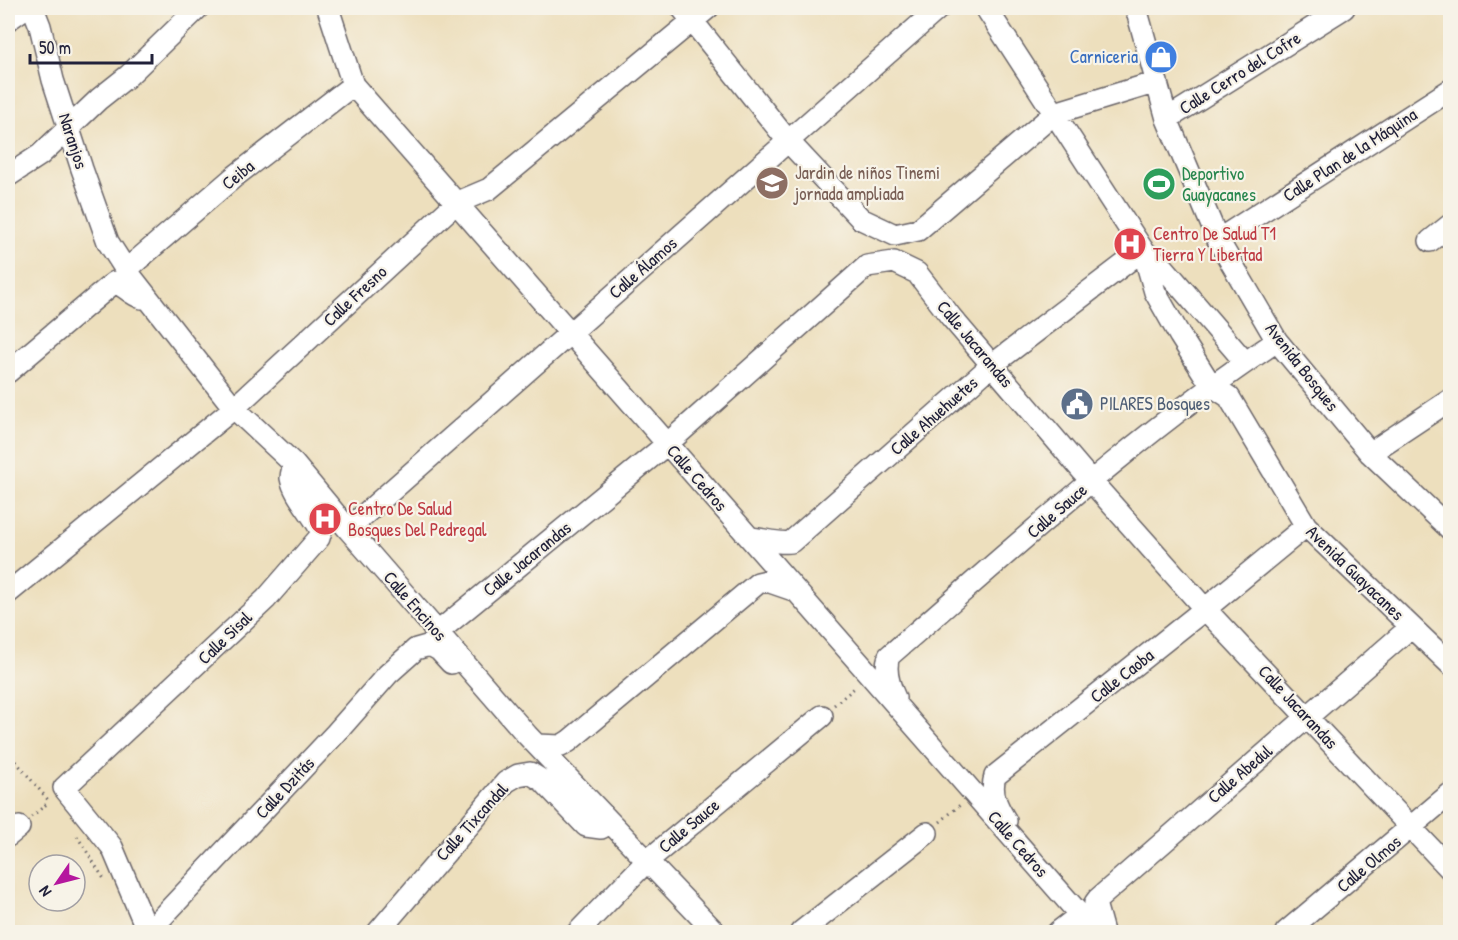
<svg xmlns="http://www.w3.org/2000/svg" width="1458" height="940" viewBox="0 0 1458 940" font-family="'Patrick Hand',sans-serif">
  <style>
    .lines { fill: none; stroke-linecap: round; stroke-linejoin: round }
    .minor-casing { stroke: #696468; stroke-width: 24 }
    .path { stroke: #696468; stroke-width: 3; stroke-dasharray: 1.5 4.5; stroke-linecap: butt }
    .minor { stroke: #fff; stroke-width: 21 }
    .labels { text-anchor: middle; stroke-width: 4.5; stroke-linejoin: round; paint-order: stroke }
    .shop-label { font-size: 18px; fill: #366cbe; stroke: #f7f3e8; text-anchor: end }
    .street-label { font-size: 18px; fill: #22223b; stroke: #f7f3e8 }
    .education-label { font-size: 18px; fill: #785e54; stroke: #f7f3e8; text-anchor: start }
    .leisure-label { font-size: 18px; fill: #27864d; stroke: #f7f3e8; text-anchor: start }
    .health-label { font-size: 18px; fill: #be3a42; stroke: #f7f3e8; text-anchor: start }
    .service-label { font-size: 18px; fill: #4e5e75; stroke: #f7f3e8; text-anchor: start }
  </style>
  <rect width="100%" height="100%" fill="#f7f3e8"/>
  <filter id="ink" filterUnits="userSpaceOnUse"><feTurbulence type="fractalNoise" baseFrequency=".0167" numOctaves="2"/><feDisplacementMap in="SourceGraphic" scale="12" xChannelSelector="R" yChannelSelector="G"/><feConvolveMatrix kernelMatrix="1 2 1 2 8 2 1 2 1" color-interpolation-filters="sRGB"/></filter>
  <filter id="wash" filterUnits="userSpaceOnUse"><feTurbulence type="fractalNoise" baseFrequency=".008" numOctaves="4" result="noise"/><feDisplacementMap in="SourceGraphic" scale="24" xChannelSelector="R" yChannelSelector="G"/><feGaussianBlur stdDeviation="1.35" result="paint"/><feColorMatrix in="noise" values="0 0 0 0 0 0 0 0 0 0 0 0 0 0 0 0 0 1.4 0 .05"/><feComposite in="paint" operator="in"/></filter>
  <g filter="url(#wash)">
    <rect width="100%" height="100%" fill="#eddfbd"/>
  </g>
  <g filter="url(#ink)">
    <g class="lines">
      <defs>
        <path id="minor" d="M33 8 40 26 53 80 82 169 108 242 126 270 234 408 294 464 348 529 527 735 715 932
          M328 8 353 85 1095 932
          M682 8 788 141 861 219 895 235 918 230 1055 113 1157 82
          M986 8 1143 250 1165 269 1245 362
          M1136 8 1167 119 1218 240 1277 341 1370 453 1450 529
          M8 20 25 8
          M1167 119 1344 8
          M8 176 40 155 99 99 128 76 198 8
          M1218 240 1450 90
          M1430 241 1450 225
          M1143 250 1155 292 1180 336 1211 385 1229 397 1306 526 1450 664
          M126 270 234 177 353 85
          M8 372 111 285 115 282C125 286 131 295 142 298
          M1370 453 1450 400
          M348 529 939 8
          M750 538C764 539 778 544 791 542L992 365 1143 250
          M8 593 234 408 456 203 489 189 708 8
          M438 632 667 444 867 266 894 262 917 273 951 317 1091 481 1205 609 1450 869
          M895 698C889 685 884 670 889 656 1015 547 1138 433 1277 341
          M537 745 561 746 569 741 758 583 767 581 796 591
          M1006 821C997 807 990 793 995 776L1205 609 1306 526
          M8 836 19 827
          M148 932 112 847 64 788 266 599 319 538 321 531C314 515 294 495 291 478 291 473 293 469 294 464
          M148 932 336 733 388 674 416 649 430 645 439 650 451 663
          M378 932 506 782 518 775 530 773 543 781 586 826 601 828 610 823
          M578 932 647 861 822 716
          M801 932 927 833
          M1058 932 1080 915
          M1103 932 1095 903 1098 899 1411 627
          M1286 932 1450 794"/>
      </defs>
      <use href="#minor" class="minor-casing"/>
      <path class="path" d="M834 705 857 686
        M8 752 49 801
        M31 817 49 802
        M940 822 960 805
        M77 836 104 879"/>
      <use href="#minor" class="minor"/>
    </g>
  </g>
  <defs>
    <symbol id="shop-disc" viewBox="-11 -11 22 22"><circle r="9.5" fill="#3f7fe0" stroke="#f7f3e8"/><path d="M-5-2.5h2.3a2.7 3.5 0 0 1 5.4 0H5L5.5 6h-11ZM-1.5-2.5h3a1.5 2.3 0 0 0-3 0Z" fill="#fff"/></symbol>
    <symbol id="school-disc" viewBox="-11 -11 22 22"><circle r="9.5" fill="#8d6e63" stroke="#f7f3e8"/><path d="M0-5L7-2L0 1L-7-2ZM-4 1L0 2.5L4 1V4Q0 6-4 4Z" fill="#fff"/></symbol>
    <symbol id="stadium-disc" viewBox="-11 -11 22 22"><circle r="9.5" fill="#2e9e5b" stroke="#f7f3e8"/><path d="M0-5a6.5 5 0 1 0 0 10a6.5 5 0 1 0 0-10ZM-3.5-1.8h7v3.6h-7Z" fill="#fff"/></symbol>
    <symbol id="hospital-disc" viewBox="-11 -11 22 22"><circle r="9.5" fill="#e0444e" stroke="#f7f3e8"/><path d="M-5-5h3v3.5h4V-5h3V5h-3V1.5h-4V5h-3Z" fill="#fff"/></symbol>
    <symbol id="civic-disc" viewBox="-11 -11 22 22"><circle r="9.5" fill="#5c6f8a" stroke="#f7f3e8"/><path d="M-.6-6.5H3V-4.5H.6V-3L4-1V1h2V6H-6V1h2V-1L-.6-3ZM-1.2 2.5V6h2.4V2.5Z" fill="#fff"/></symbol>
  </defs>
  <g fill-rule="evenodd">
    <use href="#shop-disc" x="1142" y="38" width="38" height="38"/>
    <use href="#school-disc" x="753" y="164" width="38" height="38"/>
    <use href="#stadium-disc" x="1140" y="165" width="38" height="38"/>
    <use href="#hospital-disc" x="1111" y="225" width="38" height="38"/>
    <use href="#civic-disc" x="1058" y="385" width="38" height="38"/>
    <use href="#hospital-disc" x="306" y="500" width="38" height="38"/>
  </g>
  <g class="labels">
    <g class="shop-label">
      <text x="1138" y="63">Carniceria</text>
    </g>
    <g class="street-label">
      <text transform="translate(1240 73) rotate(-32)" y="6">Calle Cerro del Cofre</text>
      <text transform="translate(73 141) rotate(72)" y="6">Naranjos</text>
      <text transform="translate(1350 155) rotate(-33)" y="6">Calle Plan de la Máquina</text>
      <text transform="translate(238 175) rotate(-39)" y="6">Ceiba</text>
      <text transform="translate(643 268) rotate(-41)" y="6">Calle Álamos</text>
      <text transform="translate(355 296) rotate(-43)" y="6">Calle Fresno</text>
      <text transform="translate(975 344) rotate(50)" y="6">Calle Jacarandas</text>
      <text transform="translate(1302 367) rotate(52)" y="6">Avenida Bosques</text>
      <text transform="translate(934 416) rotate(-41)" y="6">Calle Ahuehuetes</text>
      <text transform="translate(697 478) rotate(49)" y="6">Calle Cedros</text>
      <text transform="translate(1057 511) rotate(-41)" y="6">Calle Sauce</text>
      <text transform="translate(527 559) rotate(-39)" y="6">Calle Jacarandas</text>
      <text transform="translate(1355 573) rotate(44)" y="6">Avenida Guayacanes</text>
      <text transform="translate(415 606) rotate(49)" y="6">Calle Encinos</text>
      <text transform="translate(225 638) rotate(-44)" y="6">Calle Sisal</text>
      <text transform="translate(1122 676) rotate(-38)" y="6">Calle Caoba</text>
      <text transform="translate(1298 707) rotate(47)" y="6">Calle Jacarandas</text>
      <text transform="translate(1240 774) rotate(-41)" y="6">Calle Abedul</text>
      <text transform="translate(285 788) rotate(-47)" y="6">Calle Dzitás</text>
      <text transform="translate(472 822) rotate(-48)" y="6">Calle Tixcandal</text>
      <text transform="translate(689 826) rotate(-40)" y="6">Calle Sauce</text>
      <text transform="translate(1018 844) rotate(49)" y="6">Calle Cedros</text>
      <text transform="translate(1369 864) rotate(-40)" y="6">Calle Olmos</text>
    </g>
    <g class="education-label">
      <text x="795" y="179">Jardin de niños Tinemi<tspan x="795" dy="21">jornada ampliada</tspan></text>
    </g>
    <g class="leisure-label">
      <text x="1182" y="180">Deportivo<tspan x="1182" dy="21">Guayacanes</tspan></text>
    </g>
    <g class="health-label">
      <text x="1153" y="240">Centro De Salud T1<tspan x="1153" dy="21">Tierra Y Libertad</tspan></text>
      <text x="348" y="515">Centro De Salud<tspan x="348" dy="21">Bosques Del Pedregal</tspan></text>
    </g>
    <g class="service-label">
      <text x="1100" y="410">PILARES Bosques</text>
    </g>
  </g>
  <rect width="1458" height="940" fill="none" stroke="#f7f3e8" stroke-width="30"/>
  <g transform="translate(57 883) rotate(235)"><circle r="28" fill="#f7f3e8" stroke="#a29fa3" stroke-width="1.5"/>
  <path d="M0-4.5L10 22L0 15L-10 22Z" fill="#b5179e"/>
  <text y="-9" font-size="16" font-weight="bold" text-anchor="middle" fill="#22223b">N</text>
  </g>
  <path d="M30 54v9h122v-9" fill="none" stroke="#22223b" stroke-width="3"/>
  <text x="39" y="54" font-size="18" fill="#22223b" stroke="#f7f3e8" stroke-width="4.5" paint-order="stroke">50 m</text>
</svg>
